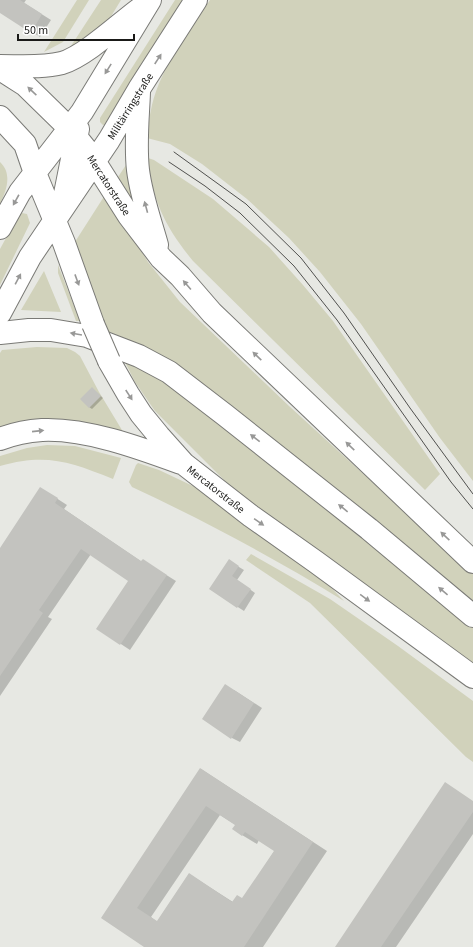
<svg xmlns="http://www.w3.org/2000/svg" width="473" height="947" viewBox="0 0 473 947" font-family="'Source Sans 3',sans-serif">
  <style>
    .green { fill: #d1d2bb }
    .shadow { fill: #0003; fill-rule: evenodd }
    .building { fill: #c3c3bf; fill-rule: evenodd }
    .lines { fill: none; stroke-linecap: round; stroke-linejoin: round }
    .secondary-casing { stroke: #7a7a76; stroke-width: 24 }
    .secondary { stroke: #fff; stroke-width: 22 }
    .tram { stroke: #51514f; stroke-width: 1 }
    .secondary-bridge-casing { stroke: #7a7a76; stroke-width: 24; stroke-linecap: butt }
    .secondary-bridge { stroke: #fff; stroke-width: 22 }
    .oneway { fill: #989897 }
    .labels { text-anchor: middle; stroke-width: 3.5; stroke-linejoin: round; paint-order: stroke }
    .street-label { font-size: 11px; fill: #1a1a18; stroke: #fff }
  </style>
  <rect width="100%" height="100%" fill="#e7e8e3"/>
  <path class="green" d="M77 0H89L63 42 44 52Z
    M101 0H121L107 23 69 49Z
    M175 0H186L106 125H103L100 122V118Z
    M210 0H473V481L440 438 361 324 320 272 289 238 247 199 202 164 170 144 147 138C149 127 149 116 152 105 161 67 189 32 210 0Z
    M148 158 154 160 213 199 269 247 303 285 333 321 440 474 425 490 193 261C166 228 152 201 148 158Z
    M0 162C13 174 6 191 0 204Z
    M128 162 136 206 118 177Z
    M105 195 125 224 148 262 180 302 289 406 473 574V602L101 326 73 245Z
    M22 213 27 214 30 223 0 285V249L17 218Z
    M58 265 80 321H76L58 273Z
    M44 271 61 312 21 310Z
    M37 347 67 348 75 352 80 356 99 392 128 440 0 432V353L2 350Z
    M125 362 136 366 159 377 473 626V666L235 491 155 411 135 382Z
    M47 445 75 446 121 458 113 479C70 462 47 453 0 466V456L27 448Z
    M138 463 159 470 195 487 320 576 344 601C276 559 205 521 132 487L129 482 136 465Z
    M251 554 330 599 398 646 473 701V762L466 757 310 603 246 560Z"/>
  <path class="shadow" d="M0 0H26L24 3 51 20 40 37 0 12Z
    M94 390 103 398 92 409 89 407Z
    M50 494 67 505 64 509 142 562 152 566 176 581 130 650 98 629 130 581 91 554 48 617 52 619 0 696V550Z
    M234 564 244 570 237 580 255 593 244 611 210 589Z
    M234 690 262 708 240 742 232 738Z
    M201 769 327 851 263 947H146L102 918ZM220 815 236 825 242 835 257 844 259 840 275 850 243 899 233 902 189 874 157 922 151 917Z
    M473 801V834L396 947H336Z"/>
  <path class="building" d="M0 0H20L42 14 31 33 0 13Z
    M92 387 101 396 89 408 80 399Z
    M40 487 58 498 55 503 141 561 143 559 167 575 120 645 96 629 128 581 81 549 39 610 43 613 0 676V548Z
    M229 559 239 566 232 576 251 589 237 608 209 589Z
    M225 684 254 703 231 739 202 719Z
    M200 768 313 842 244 947H144L101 918ZM206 806 235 825 232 829 242 836 245 832 274 851 242 898 237 895 232 902 189 873 157 921 137 908Z
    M445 782 473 801V812L381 947H335Z"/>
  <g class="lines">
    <defs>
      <path id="secondary" d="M0 66C20 66 42 68 62 63 85 56 118 25 138 10
        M0 69 25 85 69 128 89 153 129 216 161 258 180 276 212 313 473 562
        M139 92C138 118 135 144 138 170 141 195 150 220 157 245
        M0 117 25 144 35 173 64 243 93 324
        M64 199 78 129
        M0 228 20 192 82 112 150 0
        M0 313 30 257 109 140 139 89 196 0
        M0 333 29 330H51L87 336 139 356 169 372 225 415 369 529 473 616
        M109 361 128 394 141 414 159 436 184 464 251 516 316 562 473 677
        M0 439C13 434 27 431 42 430 86 428 140 448 181 463"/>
    </defs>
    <use href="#secondary" class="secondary-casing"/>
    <use href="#secondary" class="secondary"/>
    <path class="tram" d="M174 152 246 204 301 258 344 313 410 408 473 494
      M169 162 205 186 240 213 294 266 337 320 451 482 473 509"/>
    <defs>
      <path id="secondary-bridge" d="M93 324 109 361"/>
    </defs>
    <use href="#secondary-bridge" class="secondary-bridge-casing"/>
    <use href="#secondary-bridge" class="secondary-bridge"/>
  </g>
  <defs><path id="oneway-solid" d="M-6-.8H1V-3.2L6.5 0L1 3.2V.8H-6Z"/></defs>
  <g class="oneway">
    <use href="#oneway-solid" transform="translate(158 59) rotate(-57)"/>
    <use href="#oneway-solid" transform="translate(108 69) rotate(122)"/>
    <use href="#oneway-solid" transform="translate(32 91) rotate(-137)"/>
    <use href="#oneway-solid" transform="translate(16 200) rotate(119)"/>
    <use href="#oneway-solid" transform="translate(146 207) rotate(-105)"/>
    <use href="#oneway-solid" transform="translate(18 279) rotate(-62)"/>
    <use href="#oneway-solid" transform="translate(77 280) rotate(70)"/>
    <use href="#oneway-solid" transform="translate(187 285) rotate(-131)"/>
    <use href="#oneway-solid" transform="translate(76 334) rotate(-170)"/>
    <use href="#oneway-solid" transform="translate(257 356) rotate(-136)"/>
    <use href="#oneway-solid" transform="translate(129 395) rotate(57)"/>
    <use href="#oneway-solid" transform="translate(38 431) rotate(-6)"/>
    <use href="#oneway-solid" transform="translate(255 438) rotate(-142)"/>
    <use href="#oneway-solid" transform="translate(350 446) rotate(-136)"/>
    <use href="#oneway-solid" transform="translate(343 508) rotate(-141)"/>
    <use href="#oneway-solid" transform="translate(259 522) rotate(35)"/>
    <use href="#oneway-solid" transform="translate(445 536) rotate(-137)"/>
    <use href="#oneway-solid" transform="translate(443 591) rotate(-140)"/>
    <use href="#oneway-solid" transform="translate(365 598) rotate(36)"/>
  </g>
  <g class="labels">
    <g class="street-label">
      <text transform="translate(130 106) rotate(-58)" y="4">Militärringstraße</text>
      <text transform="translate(109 185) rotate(57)" y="4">Mercatorstraße</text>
      <text transform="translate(216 489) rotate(38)" y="4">Mercatorstraße</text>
    </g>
  </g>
  <path d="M18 34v6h116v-6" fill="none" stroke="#1a1a18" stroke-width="2"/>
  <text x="24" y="34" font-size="12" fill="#1a1a18" stroke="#ffffff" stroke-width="3" paint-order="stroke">50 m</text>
</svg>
